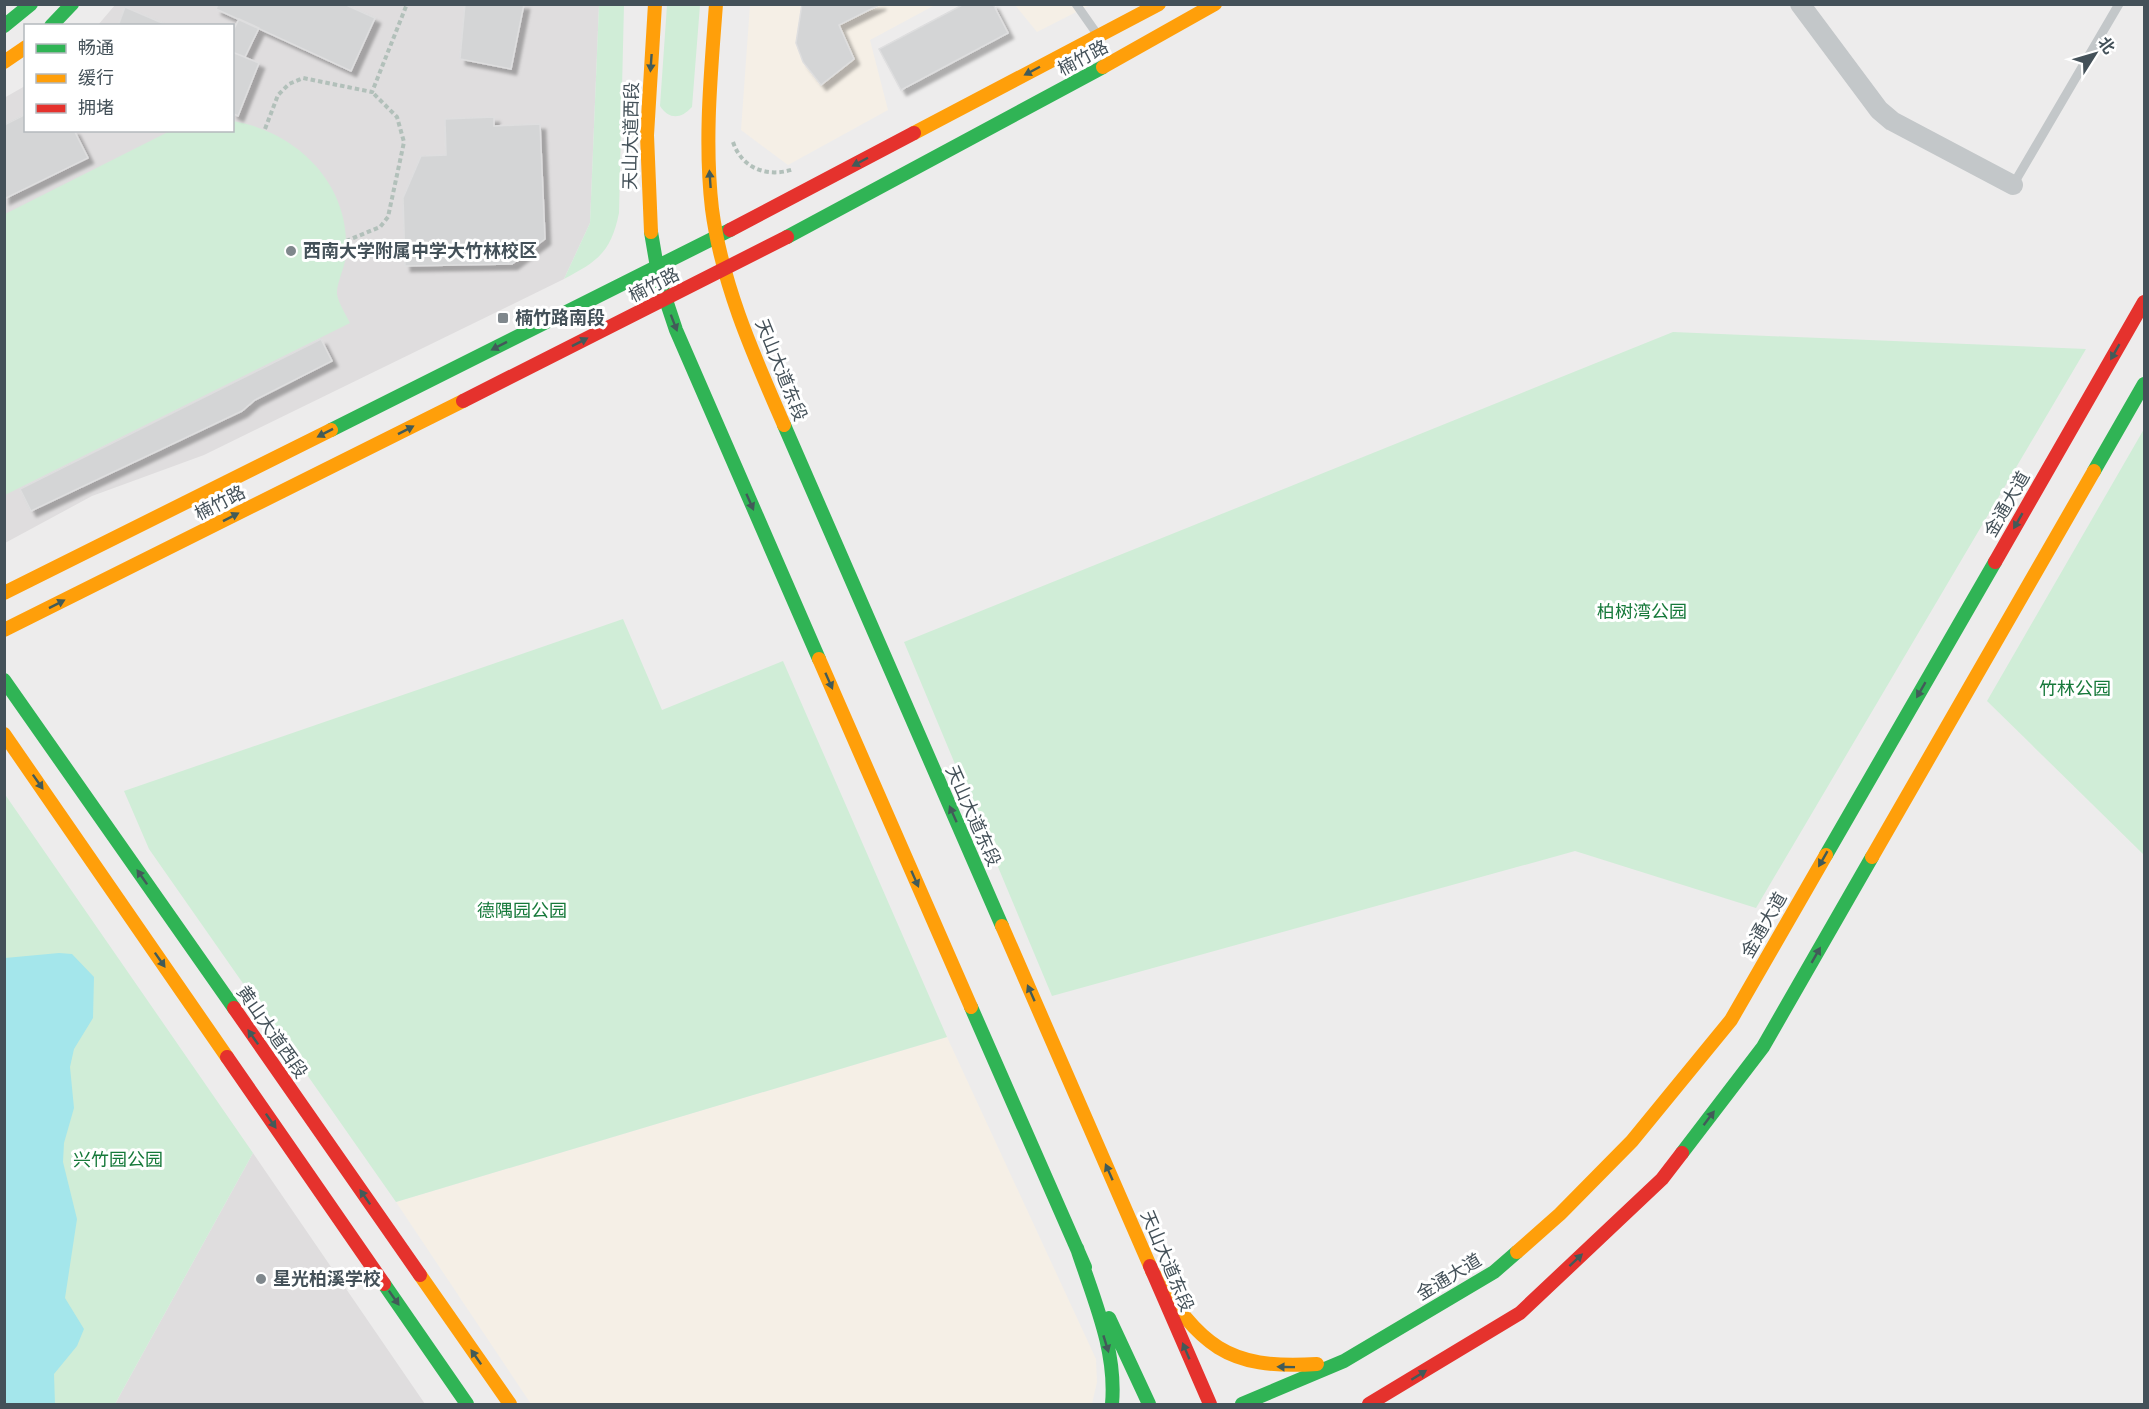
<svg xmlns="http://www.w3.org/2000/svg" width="2149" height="1409" viewBox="0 0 2149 1409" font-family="'Varela Round','Noto Sans SC',sans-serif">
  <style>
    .commercial { fill: #f5efe6 }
    .education { fill: #dfddde }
    .green { fill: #d0edd7 }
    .water { fill: #a4e6eb }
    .building { fill: #d4d5d6; stroke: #dededf; stroke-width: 1.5; filter: url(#shadow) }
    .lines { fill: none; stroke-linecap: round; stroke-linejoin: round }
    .path { stroke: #b2c0ba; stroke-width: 4; stroke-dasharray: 4.5 3; stroke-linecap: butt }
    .lane { stroke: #c3c7c9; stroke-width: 9 }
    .street { stroke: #c3c7c9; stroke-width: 20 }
    .fast { stroke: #30b455; stroke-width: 14 }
    .slow { stroke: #ff9f0a; stroke-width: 14 }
    .jam { stroke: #e5322d; stroke-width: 14 }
    .oneway { fill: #425b59 }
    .poi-dot { fill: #7f878c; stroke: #fff; stroke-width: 2 }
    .labels { text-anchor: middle; stroke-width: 6; stroke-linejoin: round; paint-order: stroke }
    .street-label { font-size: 18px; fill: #445159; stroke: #fff }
    .poi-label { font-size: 18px; font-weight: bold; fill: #445159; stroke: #fff; text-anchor: start }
    .park-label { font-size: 18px; fill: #16793a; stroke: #fff }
  </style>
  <defs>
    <filter id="shadow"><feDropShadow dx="5.5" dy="5.5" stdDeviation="1.5" flood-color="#0004"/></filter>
  </defs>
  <rect width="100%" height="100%" fill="#edecec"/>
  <path class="commercial" d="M750 5H935L870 40 888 110 788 165 741 130Z
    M1015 5H1090L1037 32Z
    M947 1037 1096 1359 1097 1382 1092 1404H531L396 1202Z"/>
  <path class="education" d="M115 5H599L590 223 564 279 204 455 92 496 5 543 4 98 25 86 26 130H232V26L98 25Z
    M253 1153 425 1404H115Z"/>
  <path class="green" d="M599 5H624L619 213C611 252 598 261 564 279L590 223Z
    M667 5H700L692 107C681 119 669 120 660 106Z
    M233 121C297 132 351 184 346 254 346 265 336 284 337 294 338 302 346 315 350 323L5 495V214L166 133 174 130H232Z
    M1673 332 2086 349 1756 908 1575 851 1052 996 904 642Z
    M2144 429V855L1987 701Z
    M623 619 662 710 783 661 947 1037 396 1202 149 849 124 791Z
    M4 793 253 1153 115 1404H5Z"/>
  <path class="water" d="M59 953 72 954 94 977 93 1018 74 1049 70 1067 74 1108 64 1143 63 1162 77 1219 65 1298 84 1329 77 1346 54 1374 55 1404H5V958Z"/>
  <path class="building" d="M218 4H344L375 18 351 71 216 9Z
    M465 4H524L511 69 460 59Z
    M802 4H881L839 25 854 59 821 85 803 62 796 43Z
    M964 4H993L1008 33 901 90 879 49Z
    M125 7 169 26H118Z
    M239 19 259 28 245 57 232 52V33Z
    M232 52 259 63 238 116 232 113Z
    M26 114V130H74L88 158 4 199V125Z
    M494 117V126L540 124 545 239 512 264 405 266 403 198 421 156 446 155 445 119Z
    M321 339 332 361 255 400 242 411 31 511 20 489Z"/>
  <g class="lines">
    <path class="path" d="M265 129 278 95 289 84 303 78 372 92 407 4
      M733 142C742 169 768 178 794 169
      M346 241 380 227 388 217 404 142 397 117 372 92"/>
    <path class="lane" d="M1076 4 1097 34
      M2013 185 2119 4"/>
    <path class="street" d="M1800 4 1879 110 1892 121 2013 185"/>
    <path class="fast" d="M4 26 31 4
      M51 26 72 4
      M651 232 659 279 676 330 819 659
      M787 237 1103 67
      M784 425 1002 926
      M331 430 730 230
      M2094 471 2144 384
      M4 680 234 1008
      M1826 855 1995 562
      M971 1007 1085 1267
      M1682 1153 1763 1047 1872 857
      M1077 1248C1093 1298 1117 1350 1112 1404
      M384 1284 467 1404
      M1109 1318 1149 1404
      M1242 1404 1344 1361 1494 1272 1517 1252"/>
    <path class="slow" d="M716 4C711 72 704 141 712 209 722 285 754 356 784 425
      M4 62 26 47
      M1103 67 1215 4
      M914 133 1159 4
      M651 232 647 135 655 4
      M4 593 331 430
      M4 630 463 401
      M819 659 971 1007
      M4 734 227 1057
      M1872 857 2094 471
      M1002 926 1150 1266
      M1517 1252 1560 1214 1632 1141 1731 1020 1826 855
      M1152 1271C1201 1345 1225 1370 1317 1364
      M420 1275 510 1404"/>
    <path class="jam" d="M730 230 914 133
      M463 401 787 237
      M1995 562 2144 302
      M234 1008 420 1275
      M227 1057 384 1284
      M1150 1266 1210 1404
      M1369 1404 1520 1313 1662 1179 1682 1153"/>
  </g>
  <defs><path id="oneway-solid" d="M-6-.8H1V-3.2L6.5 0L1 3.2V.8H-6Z" transform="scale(1.5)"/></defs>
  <g class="oneway">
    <use href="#oneway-solid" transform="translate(651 63) rotate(94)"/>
    <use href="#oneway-solid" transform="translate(1032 71) rotate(152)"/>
    <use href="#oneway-solid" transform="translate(860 162) rotate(152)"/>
    <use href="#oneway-solid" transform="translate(710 179) rotate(-94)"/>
    <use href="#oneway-solid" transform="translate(674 323) rotate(69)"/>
    <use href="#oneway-solid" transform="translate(580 342) rotate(-27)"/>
    <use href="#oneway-solid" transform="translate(499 346) rotate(153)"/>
    <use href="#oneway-solid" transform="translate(2115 352) rotate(120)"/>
    <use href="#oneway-solid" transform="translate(406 430) rotate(-27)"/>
    <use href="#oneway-solid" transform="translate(325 433) rotate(153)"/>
    <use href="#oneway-solid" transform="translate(750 502) rotate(66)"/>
    <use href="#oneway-solid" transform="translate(231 517) rotate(-27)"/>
    <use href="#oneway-solid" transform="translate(2018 521) rotate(120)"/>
    <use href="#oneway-solid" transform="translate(57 604) rotate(-27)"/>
    <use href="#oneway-solid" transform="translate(829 681) rotate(66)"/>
    <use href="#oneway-solid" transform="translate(1921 690) rotate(120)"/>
    <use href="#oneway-solid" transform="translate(38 782) rotate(55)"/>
    <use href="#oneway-solid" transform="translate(953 814) rotate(-114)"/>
    <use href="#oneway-solid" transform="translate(1823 859) rotate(120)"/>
    <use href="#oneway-solid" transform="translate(142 877) rotate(-125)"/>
    <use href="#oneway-solid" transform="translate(915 879) rotate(66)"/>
    <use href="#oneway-solid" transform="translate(1816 955) rotate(-60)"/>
    <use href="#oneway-solid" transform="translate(160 960) rotate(55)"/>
    <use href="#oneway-solid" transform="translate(1031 993) rotate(-114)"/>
    <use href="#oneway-solid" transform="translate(253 1037) rotate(-125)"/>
    <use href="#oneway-solid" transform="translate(1709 1118) rotate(-53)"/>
    <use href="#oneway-solid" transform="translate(271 1121) rotate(55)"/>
    <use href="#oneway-solid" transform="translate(1109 1172) rotate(-114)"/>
    <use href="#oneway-solid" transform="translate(365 1197) rotate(-125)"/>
    <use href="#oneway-solid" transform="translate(1576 1260) rotate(-43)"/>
    <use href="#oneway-solid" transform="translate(394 1298) rotate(55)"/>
    <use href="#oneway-solid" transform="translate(1106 1344) rotate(73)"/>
    <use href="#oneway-solid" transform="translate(1186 1351) rotate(-113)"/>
    <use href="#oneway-solid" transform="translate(476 1357) rotate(-125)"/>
    <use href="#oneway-solid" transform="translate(1286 1367) rotate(-179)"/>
    <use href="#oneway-solid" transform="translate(1419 1375) rotate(-32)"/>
  </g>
  <g class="poi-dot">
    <circle cx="291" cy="251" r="6"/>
    <rect x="497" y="312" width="12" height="12" rx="3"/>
    <circle cx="261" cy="1279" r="6"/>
  </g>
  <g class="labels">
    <g class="street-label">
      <text transform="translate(1083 58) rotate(-28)" y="6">楠竹路</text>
      <text transform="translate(631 136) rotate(-89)" y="6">天山大道西段</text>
      <text transform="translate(654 285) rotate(-27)" y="6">楠竹路</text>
      <text transform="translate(781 370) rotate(68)" y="6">天山大道东段</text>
      <text transform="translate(220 503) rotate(-27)" y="6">楠竹路</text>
      <text transform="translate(2007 504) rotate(-60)" y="6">金通大道</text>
      <text transform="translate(973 816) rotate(66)" y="6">天山大道东段</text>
      <text transform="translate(1764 925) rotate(-60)" y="6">金通大道</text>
      <text transform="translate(272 1032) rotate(55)" y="6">黄山大道西段</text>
      <text transform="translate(1167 1261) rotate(67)" y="6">天山大道东段</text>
      <text transform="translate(1449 1277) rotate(-31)" y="6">金通大道</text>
    </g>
    <g class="poi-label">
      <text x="303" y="257">西南大学附属中学大竹林校区</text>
      <text x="515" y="324">楠竹路南段</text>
      <text x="273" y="1285">星光柏溪学校</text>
    </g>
    <g class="park-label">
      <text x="1642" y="618">柏树湾公园</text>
      <text x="2075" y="695">竹林公园</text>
      <text x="522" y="917">德隅园公园</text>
      <text x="118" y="1166">兴竹园公园</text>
    </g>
  </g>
  <rect width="2149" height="1409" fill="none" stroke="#445159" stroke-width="12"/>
  <rect x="24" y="24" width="210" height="108" fill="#ffffff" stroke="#b4b9bd" stroke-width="1.5"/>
  <rect x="36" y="44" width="30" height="9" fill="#30b455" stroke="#b4b9bd" stroke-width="1.5"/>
  <text x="78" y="54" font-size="18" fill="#445159">畅通</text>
  <rect x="36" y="74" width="30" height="9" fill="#ff9f0a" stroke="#b4b9bd" stroke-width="1.5"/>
  <text x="78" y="84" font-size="18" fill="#445159">缓行</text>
  <rect x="36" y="104" width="30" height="9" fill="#e5322d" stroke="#b4b9bd" stroke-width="1.5"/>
  <text x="78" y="114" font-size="18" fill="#445159">拥堵</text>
  <g transform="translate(2095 54) rotate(53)" stroke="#ffffff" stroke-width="4.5" paint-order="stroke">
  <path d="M0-4.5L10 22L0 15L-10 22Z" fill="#445159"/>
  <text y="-9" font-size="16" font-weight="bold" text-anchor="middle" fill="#445159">北</text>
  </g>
</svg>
